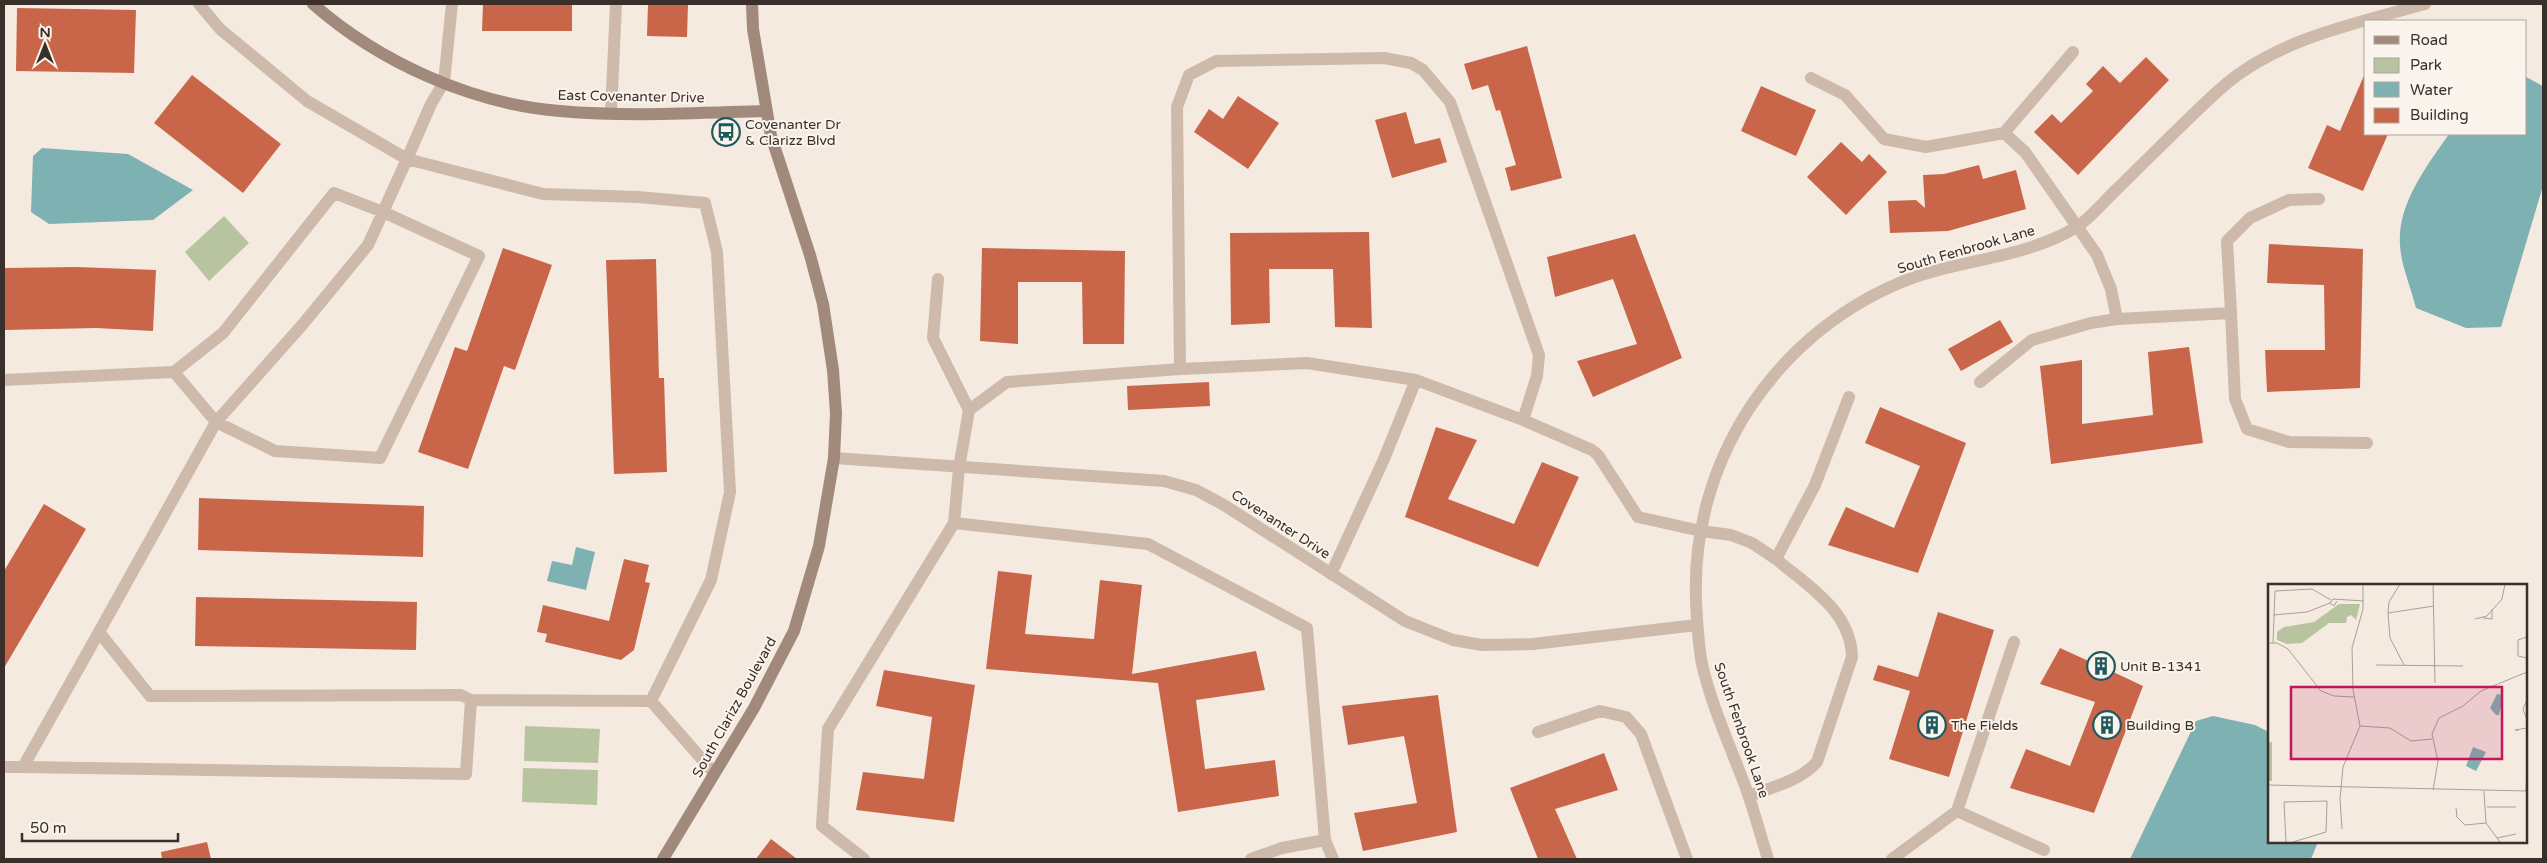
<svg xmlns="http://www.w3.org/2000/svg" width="2547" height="863" viewBox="0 0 2547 863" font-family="'Varela Round',sans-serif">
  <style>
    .green { fill: #b8c49f }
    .water { fill: #7eb1b2 }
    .building { fill: #c96649 }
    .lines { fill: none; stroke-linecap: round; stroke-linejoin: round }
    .lane { stroke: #cdbaab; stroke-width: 12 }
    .street { stroke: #cdbaab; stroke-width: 12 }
    .secondary { stroke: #a1897c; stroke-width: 12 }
    .labels { text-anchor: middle; stroke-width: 4; stroke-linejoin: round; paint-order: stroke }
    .street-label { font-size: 14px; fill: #3a2f2a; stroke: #fbf4ed }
    .poi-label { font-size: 14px; fill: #3a2f2a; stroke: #fbf4ed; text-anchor: start }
    .inset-road { fill: none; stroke: #aa9f97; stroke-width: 1 }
    .view { fill: #c2185b; fill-opacity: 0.15; stroke: #c2185b; stroke-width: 2.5 }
    .inset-edge { fill: none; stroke: #3a2f2a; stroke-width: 2.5 }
  </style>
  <rect width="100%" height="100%" fill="#f4eae0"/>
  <path class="green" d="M224 216 249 243 209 281 185 252Z
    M525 726 600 729 598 763 524 761Z
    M523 768 598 770 597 805 522 802Z"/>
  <path class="water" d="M2526 77 2543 86V186L2501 327 2466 328 2416 308C2411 288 2401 265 2400 245 2397 204 2427 166 2449 134H2526Z
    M42 148 128 154 193 190 153 220 49 224 31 212 33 156Z
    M576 547 595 552 586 590 547 581 552 561 572 565Z
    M2213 716 2255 725 2269 732 2270 842H2318L2311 859H2130L2196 721Z"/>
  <path class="building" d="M483 4H572V31H482Z
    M648 4H688L687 37 647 36Z
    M17 8 136 10 134 73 16 71Z
    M1527 46 1562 178 1511 191 1505 168 1516 165 1500 110 1496 111 1488 85 1472 90 1464 64Z
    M2146 57 2169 80 2078 175 2034 132 2052 114 2061 123 2093 91 2086 84 2103 66 2120 83Z
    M2366 71V134H2388L2363 191 2308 168 2327 125 2340 131Z
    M192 75 281 144 243 193 154 123Z
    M1761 86 1816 110 1796 156 1741 131Z
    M1238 96 1279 123 1248 169 1194 132 1209 109 1223 119Z
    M1406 112 1415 144 1440 138 1447 162 1392 178 1375 120Z
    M1841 142 1862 162 1869 154 1887 172 1846 215 1807 177Z
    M1979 165 1983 179 2016 170 2026 209 1948 231 1890 233 1888 201 1916 200 1925 208 1923 175 1944 174Z
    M1369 232 1372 328 1335 327 1333 269H1269L1270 323 1231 325 1230 233Z
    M1635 234 1682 358 1593 397 1577 361 1637 344 1613 279 1555 297 1547 257Z
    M2269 244 2363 249 2360 388 2267 392 2265 350H2325L2324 285 2267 283Z
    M503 248 552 265 515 370 504 366 468 469 418 452 455 347 467 351Z
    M982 248 1125 251 1124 344H1083L1082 282H1018V344L980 341Z
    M656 259 659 378H664L667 472 614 474 606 260Z
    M77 267 156 270 153 331 96 328 4 330V268Z
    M2000 320 2013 342 1961 371 1948 349Z
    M2189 347 2203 443 2051 464 2040 366 2082 360V424L2153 415 2148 352Z
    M1209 382 1210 406 1128 410 1127 386Z
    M1880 407 1966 443 1918 573 1828 545 1846 507 1894 528 1920 466 1865 443Z
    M1436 427 1477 440 1448 499 1514 524 1542 462 1579 477 1538 567 1405 517Z
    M199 498 424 506 423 557 198 550Z
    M44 504 86 529 4 668V571Z
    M624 559 649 565 645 582 650 583 634 650 621 660 545 642 547 634 537 632 543 605 609 621Z
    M998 571 1032 575 1025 634 1094 639 1100 580 1142 585 1132 674 1256 651 1265 690 1196 700 1205 769 1275 760 1279 796 1178 812 1158 683 986 669Z
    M196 597 417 602 416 650 195 646Z
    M1938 612 1994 630 1949 777 1889 759 1910 691 1873 680 1878 665 1918 677Z
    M2060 648 2093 663 2096 656 2112 662 2109 670 2143 686 2094 813 2010 788 2026 749 2070 766 2095 702 2040 684Z
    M884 670 975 685 954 822 856 810 863 772 924 779 932 717 876 706Z
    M1438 695 1457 832 1363 851 1354 813 1417 803 1404 736 1348 745 1342 706Z
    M1604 753 1618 790 1555 809 1577 859H1538L1510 788Z
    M771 839 797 859H756Z
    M207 842 211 859H162L161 852Z"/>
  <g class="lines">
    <path class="lane" d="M452 4 444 82 431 104 407 159 543 194 638 197 705 203 717 252 730 492 711 580 651 701
      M1811 78 1845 95 1884 139 1926 147 2004 133
      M611 113 616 4
      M938 279 933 338 969 410 959 468 954 523
      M2231 313 2227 241 2250 218 2289 200 2319 199
      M2117 319 2231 313 2235 399 2247 429 2289 442 2367 443
      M1180 369 1177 107 1189 75 1216 61 1384 58 1411 63 1423 70 1450 102 1539 355 1537 376 1523 420 1416 380
      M4 380 174 372 216 422 275 451 380 458 479 256 383 212 334 193 223 333 174 372
      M1980 382 2032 340 2091 323 2117 319 2111 289 2097 255 2025 152 2004 133 2073 52
      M969 410 1007 382 1180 369 1307 363 1416 380 1384 459 1331 574
      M1523 420 1592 450 1598 455 1638 517 1701 531 1731 535 1752 543 1776 559 1815 485 1849 397
      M99 632 216 422 303 324 368 245 407 159 307 101 220 29 199 4
      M1538 732 1600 711 1626 717 1641 734 1687 859
      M4 767H23L99 632 150 696 461 695 471 700 651 701 714 773
      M23 767 466 774 471 700
      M1749 796C1772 787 1800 781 1817 762L1852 657C1851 611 1808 586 1776 559
      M1957 811 2044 850
      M864 859 822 826 828 729 954 523 1148 544 1307 628 1325 840 1333 859
      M1251 859 1282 848 1325 840
      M1892 859 1957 811 2014 642"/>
    <path class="street" d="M834 458 1164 481 1196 490 1224 505 1405 621 1453 640 1482 645 1533 644 1697 625
      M1768 859C1761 837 1755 814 1747 791 1732 750 1712 708 1702 664 1698 643 1697 621 1696 600 1691 463 1772 338 1897 284 1954 259 2021 260 2075 228 2090 219 2104 201 2117 189 2151 156 2184 122 2219 90 2275 39 2354 24 2425 4"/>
    <path class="secondary" d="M313 4C379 62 472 104 560 111 628 117 697 113 765 111
      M663 859 754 708 794 631 819 546 834 458 836 413 833 370 823 304 810 255 771 136 753 29 752 4"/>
  </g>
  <defs>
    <symbol id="bus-ring" viewBox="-11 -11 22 22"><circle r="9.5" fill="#fbf4ed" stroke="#1e5a5d" stroke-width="1.5"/><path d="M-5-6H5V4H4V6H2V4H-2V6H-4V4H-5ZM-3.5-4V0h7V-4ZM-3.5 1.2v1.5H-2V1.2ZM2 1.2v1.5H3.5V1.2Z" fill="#1e5a5d"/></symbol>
    <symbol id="building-ring" viewBox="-11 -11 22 22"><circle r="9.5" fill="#fbf4ed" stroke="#1e5a5d" stroke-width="1.5"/><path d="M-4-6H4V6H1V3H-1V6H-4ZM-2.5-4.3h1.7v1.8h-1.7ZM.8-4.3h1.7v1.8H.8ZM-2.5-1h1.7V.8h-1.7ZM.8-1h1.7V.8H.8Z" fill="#1e5a5d"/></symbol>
  </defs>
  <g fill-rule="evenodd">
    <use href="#bus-ring" x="710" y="116" width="32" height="32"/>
    <use href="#building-ring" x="2085" y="650" width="32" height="32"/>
    <use href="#building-ring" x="1916" y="709" width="32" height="32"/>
    <use href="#building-ring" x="2091" y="709" width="32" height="32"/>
  </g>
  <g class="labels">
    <g class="street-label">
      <text transform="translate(631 96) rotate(1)" y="5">East Covenanter Drive</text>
      <text transform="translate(1966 249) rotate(-16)" y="5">South Fenbrook Lane</text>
      <text transform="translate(1281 524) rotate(33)" y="5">Covenanter Drive</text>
      <text transform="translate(734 707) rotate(-61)" y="5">South Clarizz Boulevard</text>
      <text transform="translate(1742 730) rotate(71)" y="5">South Fenbrook Lane</text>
    </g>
    <g class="poi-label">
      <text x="745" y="129">Covenanter Dr<tspan x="745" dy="16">&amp; Clarizz Blvd</tspan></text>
      <text x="2120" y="671">Unit B-1341</text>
      <text x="1951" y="730">The Fields</text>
      <text x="2126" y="730">Building B</text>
    </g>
  </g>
  <g transform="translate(2268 584)">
    <rect width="259" height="259" fill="#f4eae0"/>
    <path d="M71 20H92L88 36 83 31 79 33 78 39H61L34 59 19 60 9 56V48L16 43 46 38ZM0 158H4V197H0Z" fill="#b8c49f"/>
    <path d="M229 110 235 111V115L231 131H228L222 124ZM205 163 218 168 208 187 198 182Z" fill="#7eb1b2"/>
    <path class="inset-road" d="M132 0 121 18 120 29 122 54 136 81M165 0 167 99M69 17 66 22 62 19 65 15 96 17M120 29 166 22M5 31 39 28 62 19M215 34 224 35V25M207 35 219 32 234 15 237 0M259 53 250 56V72L259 74M0 59H9L20 65 53 107 66 112 86 113M5 59 7 7 44 5 63 16M108 81 195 82M259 116 255 125 259 136M92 142 122 144 143 157 164 155M251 146H247L259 144M0 201 259 207M165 206 170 177 164 150 171 134 195 122 213 107 259 88M216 207 218 239 232 258M258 207 259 188M219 223H248M188 224 189 233 197 241 218 239M74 245 72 215 75 183 92 142 85 106 84 64 95 25V0M229 254 248 250M18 258 16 218 59 217 58 248 25 258"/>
    <path class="view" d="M23 103H234V175H23Z"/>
    <rect width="259" height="259" class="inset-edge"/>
  </g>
  <rect width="2547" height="863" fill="none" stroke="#3a2f2a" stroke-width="10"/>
  <rect x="2364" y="20" width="162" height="115" fill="#fbf4ed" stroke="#aea59f"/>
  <rect x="2374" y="36" width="25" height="8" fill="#a1897c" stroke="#aea59f"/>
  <text x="2410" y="45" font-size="15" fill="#3a2f2a">Road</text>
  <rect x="2374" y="58" width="25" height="15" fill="#b8c49f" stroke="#aea59f"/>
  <text x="2410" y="70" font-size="15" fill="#3a2f2a">Park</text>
  <rect x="2374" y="82" width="25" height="15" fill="#7eb1b2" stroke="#aea59f"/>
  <text x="2410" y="95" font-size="15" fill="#3a2f2a">Water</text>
  <rect x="2374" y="108" width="25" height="15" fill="#c96649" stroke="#aea59f"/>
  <text x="2410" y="120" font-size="15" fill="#3a2f2a">Building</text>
  <g transform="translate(45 45)" stroke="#fbf4ed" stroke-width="4" paint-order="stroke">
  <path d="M0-4L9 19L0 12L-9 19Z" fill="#3a2f2a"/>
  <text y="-8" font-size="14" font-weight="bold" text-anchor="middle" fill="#3a2f2a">N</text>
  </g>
  <path d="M22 833v8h156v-8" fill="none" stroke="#3a2f2a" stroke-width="2.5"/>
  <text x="30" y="833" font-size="15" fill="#3a2f2a" stroke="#fbf4ed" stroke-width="4" paint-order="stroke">50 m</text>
</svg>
